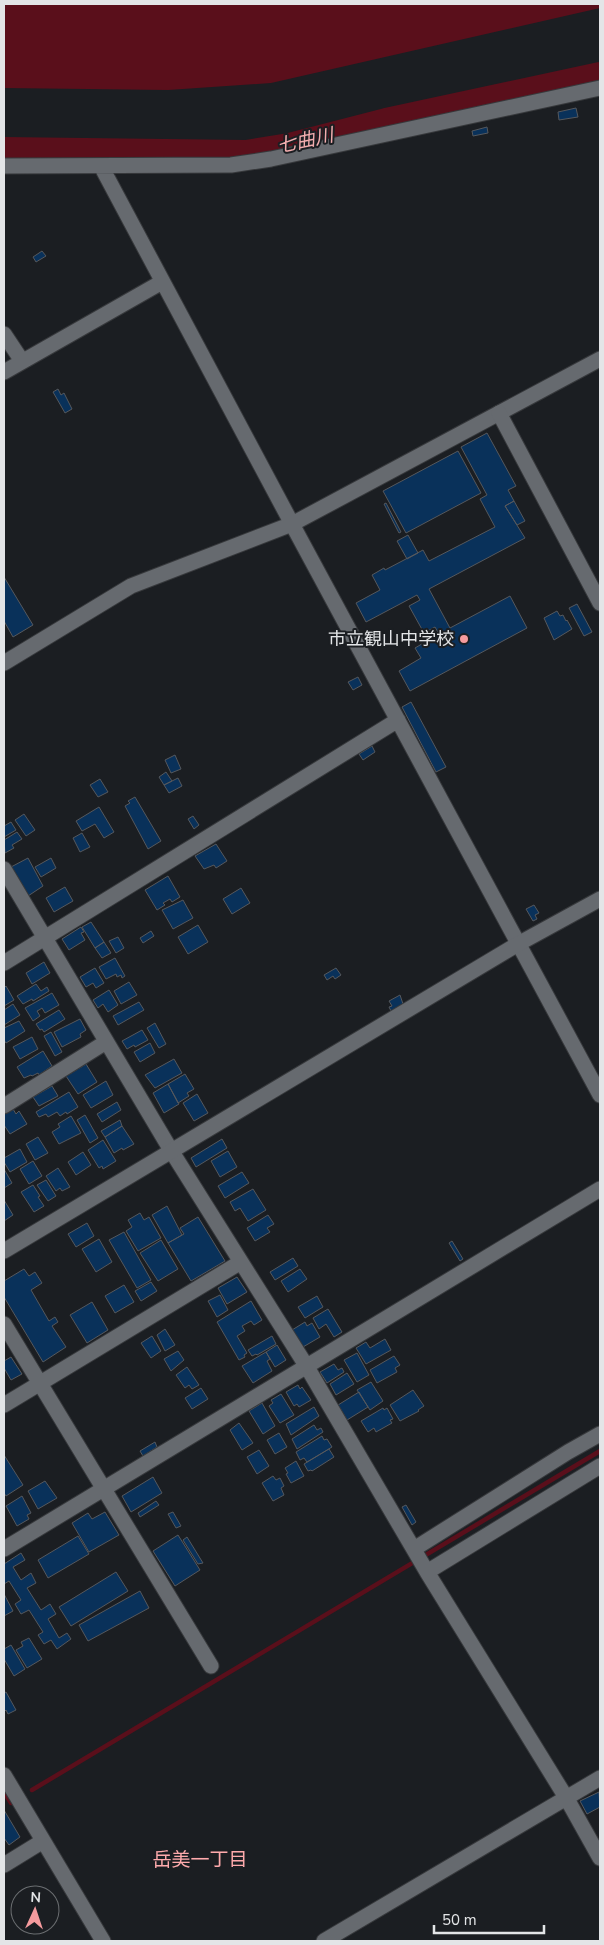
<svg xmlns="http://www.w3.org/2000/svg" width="604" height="1945" viewBox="0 0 604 1945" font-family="'Nunito Sans','Noto Sans JP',sans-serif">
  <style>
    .water { fill: #5a0f1b }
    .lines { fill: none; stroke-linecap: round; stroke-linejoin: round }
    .stream { stroke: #5a0f1b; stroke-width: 4.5 }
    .river { stroke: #5a0f1b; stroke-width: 26 }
    .building { fill: #09315a; stroke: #55585d }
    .minor-casing { stroke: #37393c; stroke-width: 17 }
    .tertiary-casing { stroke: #37393c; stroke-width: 17 }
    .minor { stroke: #666a6f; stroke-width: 15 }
    .tertiary { stroke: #666a6f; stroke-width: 15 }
    .poi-dot { fill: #f59b9e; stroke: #1b1e22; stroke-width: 2 }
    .labels { text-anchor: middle; stroke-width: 4; stroke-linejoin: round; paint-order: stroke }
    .poi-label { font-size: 18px; fill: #e3e5e7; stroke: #1b1e22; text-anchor: end }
    .water-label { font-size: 19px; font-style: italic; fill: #f2adae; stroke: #1b1e22 }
    .neighbourhood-label { font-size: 19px; fill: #feaaac; stroke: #1b1e22 }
  </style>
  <rect width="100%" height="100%" fill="#1b1e22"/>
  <path class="water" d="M4 4H600V8L271 83 168 90 4 88Z"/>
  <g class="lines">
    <path class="stream" d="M32 1790 600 1451
      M4 1792 11 1803"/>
    <path class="river" d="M4 150 246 153 289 146 386 121 600 75"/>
  </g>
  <path class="building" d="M576 108 578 117 559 120 558 112Z
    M487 127 488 133 473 136 472 131Z
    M42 251 46 256 36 262 33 257Z
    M58 389 61 395 64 393 72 409 65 413 53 392Z
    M487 433 516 486 508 490 514 501 505 506 525 538 429 589 450 628 510 596 527 628 410 691 399 671 421 658 415 648 439 634 435 627 424 633 409 606 420 600 417 595 366 622 356 603 380 590 372 575 384 568 385 570 423 550 429 561 495 527 480 499 487 495 461 447Z
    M458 451 481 493 406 533 383 491Z
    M514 501 525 521 517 525 505 506Z
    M386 503 401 532 399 533 384 504Z
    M408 535 418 553 407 559 397 541Z
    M4 577 33 625 13 637 4 621Z
    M577 604 592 632 584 636 569 608Z
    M557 611 560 616 563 615 566 621 567 620 572 629 554 640 544 618Z
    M358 677 362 685 353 690 348 682Z
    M411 702 446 767 436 772 402 707Z
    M372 746 375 752 363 760 359 754Z
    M175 755 181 769 171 773 165 760Z
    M166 772 172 781 164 785 159 777Z
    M178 778 182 786 169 793 164 785Z
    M100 779 108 792 98 797 90 785Z
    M135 797 161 841 148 849 125 806 130 803 128 801Z
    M99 807 114 832 104 838 95 824 82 831 76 821Z
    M24 814 35 830 26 836 15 820Z
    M193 816 199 825 194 829 188 819Z
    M11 822 16 830 4 837V826Z
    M17 832 22 839 12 845 14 848 5 853 4 840Z
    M82 833 90 847 80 852 73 838Z
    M216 844 227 861 216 868 214 865 204 869 195 856Z
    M28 858 43 886 28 896 11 867Z
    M51 858 56 868 41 877 35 867Z
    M168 876 180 897 172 902 170 899 163 903 165 905 157 910 145 890Z
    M65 887 73 901 54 912 46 898Z
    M241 888 250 903 232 914 223 899Z
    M183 900 193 918 173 929 162 910Z
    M534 905 539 913 535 915 537 919 533 921 526 909Z
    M91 922 104 942 95 948 82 927Z
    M198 925 208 942 188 954 178 937Z
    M81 927 84 932 81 933 85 940 69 950 62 939Z
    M151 931 154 936 143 943 140 938Z
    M118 937 124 948 116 953 109 941Z
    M104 942 111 953 102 958 95 948Z
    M115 958 125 976 122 978 121 975 117 977 116 974 106 979 99 967Z
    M44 962 50 973 32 984 26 973Z
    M95 968 104 983 96 988 93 983 86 987 80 977Z
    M336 968 341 975 335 979 333 976 327 980 324 975Z
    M129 982 137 995 121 1004 114 991Z
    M36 984 41 991 47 987 49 991 33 1001 32 999 23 1004 17 996Z
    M6 986 14 1000 4 1006V988Z
    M109 990 118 1005 108 1012 103 1004 98 1008 93 1000Z
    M52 993 59 1005 45 1013 42 1008 39 1010 37 1011 40 1016 33 1021 25 1008Z
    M400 995 403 1004 391 1011 389 1007 392 1006 389 1001Z
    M139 1002 144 1010 118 1025 113 1016Z
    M13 1004 20 1015 4 1025V1010Z
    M59 1010 65 1019 44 1032 42 1029 40 1030 36 1024Z
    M80 1019 86 1030 80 1034 81 1037 62 1047 54 1032Z
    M19 1021 25 1031 6 1043 4 1040V1028Z
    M155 1023 166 1044 159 1048 147 1028Z
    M142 1030 148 1040 135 1047 134 1045 127 1049 122 1041Z
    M51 1032 62 1052 55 1056 44 1036Z
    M32 1037 38 1049 20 1059 13 1047Z
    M150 1043 155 1053 140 1062 134 1052Z
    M43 1051 52 1066 39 1075 38 1073 32 1076 31 1075 24 1078 17 1067Z
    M174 1059 182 1073 155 1088 145 1075Z
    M86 1064 97 1082 78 1094 66 1076Z
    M185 1074 194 1089 187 1093 189 1096 178 1103 168 1084Z
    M106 1081 113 1095 91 1108 83 1095Z
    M168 1084 179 1104 164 1113 153 1093Z
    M52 1086 58 1096 39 1106 33 1097Z
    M69 1092 78 1107 67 1114 66 1112 60 1116 57 1112 48 1117 46 1114 39 1117 36 1112Z
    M197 1094 208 1113 194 1121 183 1103Z
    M117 1102 121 1110 102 1122 97 1114Z
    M13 1109 16 1114 19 1111 27 1124 10 1134 4 1125V1114Z
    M85 1115 98 1138 90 1143 77 1120Z
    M71 1116 81 1133 59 1144 52 1132 60 1127 58 1124Z
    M120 1120 122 1126 105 1137 101 1131Z
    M122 1126 134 1144 123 1150 122 1148 114 1153 105 1137Z
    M38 1137 48 1153 35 1160 26 1144Z
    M222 1139 227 1148 196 1167 191 1158Z
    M103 1140 116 1161 103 1169 102 1166 99 1168 88 1150Z
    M20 1149 27 1162 10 1172 4 1162V1158Z
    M228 1151 237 1167 220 1177 211 1161Z
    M83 1152 91 1165 76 1175 68 1162Z
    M33 1161 42 1176 29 1184 20 1169Z
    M58 1168 70 1187 62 1191 60 1188 56 1191 46 1176Z
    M4 1169 12 1183 4 1188Z
    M242 1172 249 1183 225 1198 218 1186Z
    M46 1180 56 1196 48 1201 37 1185Z
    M33 1185 40 1196 38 1197 44 1206 34 1212 21 1192Z
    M253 1189 266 1210 248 1221 240 1208 235 1211 230 1202Z
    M4 1200 13 1215 4 1221Z
    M167 1206 182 1235 168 1243 152 1215Z
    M140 1213 144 1220 149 1217 161 1238 138 1251 126 1231 132 1227 128 1220Z
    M268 1215 274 1224 267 1228 270 1232 255 1241 247 1228Z
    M198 1217 225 1261 191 1281 168 1243 184 1234 180 1228Z
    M87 1223 94 1236 76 1247 68 1234Z
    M124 1232 151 1280 137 1288 109 1240Z
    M99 1239 112 1262 96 1272 82 1249Z
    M161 1240 178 1269 158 1281 140 1253Z
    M452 1241 463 1259 460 1261 449 1243Z
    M293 1258 298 1266 275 1280 270 1272Z
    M24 1269 29 1276 35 1272 42 1283 31 1290 49 1321 55 1317 58 1322 52 1326 66 1347 43 1362 4 1297V1281Z
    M300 1269 307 1279 288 1292 281 1281Z
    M237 1277 247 1292 227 1304 218 1288Z
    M151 1282 157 1291 141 1301 135 1291Z
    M124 1285 134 1302 115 1313 105 1296Z
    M220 1295 228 1310 217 1317 208 1301Z
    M317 1296 323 1307 305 1318 298 1307Z
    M251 1301 262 1320 254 1325 251 1321 242 1326 245 1331 237 1336 247 1353 244 1355 245 1357 239 1360 217 1322Z
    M92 1302 108 1330 87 1343 70 1315Z
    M328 1309 342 1332 334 1337 326 1324 319 1329 313 1318Z
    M305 1322 307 1326 312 1323 320 1337 303 1347 292 1330Z
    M165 1329 175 1345 165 1351 157 1335Z
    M152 1336 161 1351 151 1358 141 1343Z
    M272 1336 276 1344 257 1355 256 1354 252 1356 248 1350Z
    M385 1339 391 1350 366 1364 356 1348 366 1342 370 1348Z
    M277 1345 286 1360 275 1367 266 1352Z
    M178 1351 184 1360 171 1371 164 1359Z
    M266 1352 270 1359 267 1361 272 1371 253 1383 242 1366Z
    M357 1353 369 1375 357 1382 344 1360Z
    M394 1356 400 1365 395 1368 397 1372 377 1383 370 1370Z
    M11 1357 22 1374 11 1380 4 1368V1361Z
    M334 1364 338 1370 342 1368 344 1372 327 1383 320 1372Z
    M187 1367 199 1385 192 1389 189 1385 185 1388 176 1375Z
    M347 1373 354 1384 336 1395 330 1384Z
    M371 1382 383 1401 370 1410 357 1390Z
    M298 1385 300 1389 302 1387 311 1400 299 1407 297 1404 294 1406 286 1392Z
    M201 1388 208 1399 192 1409 185 1398Z
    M413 1390 424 1406 418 1410 419 1411 400 1421 390 1405Z
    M359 1392 368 1407 347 1420 338 1405Z
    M281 1394 294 1415 280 1423 269 1406 273 1403 271 1400Z
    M262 1403 275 1426 263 1434 249 1411Z
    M314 1407 319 1416 291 1435 286 1424Z
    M383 1408 384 1410 387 1408 393 1419 390 1420 392 1423 376 1432 374 1428 368 1432 361 1421Z
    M239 1423 253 1443 242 1450 230 1430Z
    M314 1425 317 1430 321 1428 323 1432 297 1449 292 1439Z
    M279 1433 287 1447 275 1454 267 1440Z
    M322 1436 324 1440 327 1439 332 1447 307 1462 304 1458 300 1460 296 1452Z
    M155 1442 157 1447 143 1456 140 1451Z
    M329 1449 334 1457 312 1471 311 1470 308 1471 304 1464Z
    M259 1450 269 1466 257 1474 247 1457Z
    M4 1455 23 1485 6 1496 4 1493Z
    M296 1461 304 1476 291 1483 286 1474 288 1473 285 1468Z
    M273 1476 276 1480 280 1478 284 1486 281 1488 284 1495 273 1501 262 1483Z
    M153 1477 162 1493 131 1512 122 1496Z
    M45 1481 57 1498 38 1509 28 1491Z
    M22 1496 31 1513 27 1515 29 1519 17 1526 6 1506Z
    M156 1501 159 1505 140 1517 138 1513Z
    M406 1505 416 1522 412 1525 402 1507Z
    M105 1512 119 1535 89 1552 72 1523 88 1513 92 1519Z
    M173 1512 181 1526 176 1528 168 1514Z
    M178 1535 200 1570 175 1586 153 1551Z
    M78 1536 89 1554 48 1578 38 1560Z
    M187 1537 203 1563 198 1564 183 1540Z
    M21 1553 25 1560 13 1567 21 1580 31 1573 36 1583 27 1588 41 1610 50 1604 56 1614 48 1619 59 1638 67 1633 71 1639 57 1649 51 1640 44 1644 38 1635 43 1632 29 1610 21 1614 15 1604 21 1600 9 1581 4 1584V1564Z
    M116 1572 128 1591 71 1626 59 1607Z
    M140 1591 149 1608 88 1641 79 1625Z
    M4 1594 13 1611 4 1616Z
    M29 1638 42 1659 27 1668 16 1650 23 1646 21 1642Z
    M11 1645 25 1669 14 1676 4 1659V1649Z
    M6 1692 16 1710 8 1714 6 1710 4 1712V1693Z
    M599 1792 600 1807 587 1814 580 1801Z
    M4 1810 20 1837 9 1845 4 1838Z"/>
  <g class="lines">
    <defs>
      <path id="minor" d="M4 166 231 165 271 159 600 88
        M101 166 292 524 600 1095
        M4 334 22 361
        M4 372 162 282
        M4 663 131 586 292 524 600 359
        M4 869 172 1152 307 1367 427 1572 567 1799 600 1858
        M4 963 398 720
        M4 1106 106 1042
        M4 1324 211 1666
        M4 1405 241 1262
        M4 1549 600 1189
        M414 1549 568 1452 600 1434
        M427 1572 600 1466
        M4 1775 103 1941
        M4 1865 43 1841
        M324 1941 600 1778"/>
      <path id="tertiary" d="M499 413 600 603
        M4 1251 518 944 600 899"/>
    </defs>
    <use href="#minor" class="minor-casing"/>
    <use href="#tertiary" class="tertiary-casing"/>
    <use href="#minor" class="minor"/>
    <use href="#tertiary" class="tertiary"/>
  </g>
  <circle class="poi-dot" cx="464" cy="639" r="5"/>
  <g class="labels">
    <g class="poi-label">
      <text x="454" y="645">市立観山中学校</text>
    </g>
    <g class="water-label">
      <text transform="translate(305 140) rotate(-12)" y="7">七曲川</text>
    </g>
    <g class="neighbourhood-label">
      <text x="200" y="1866">岳美一丁目</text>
    </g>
  </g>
  <rect width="604" height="1945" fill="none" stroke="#e3e5e7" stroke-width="10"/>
  <g transform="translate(35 1910) rotate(3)"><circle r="24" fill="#1b1e22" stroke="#6b6e71"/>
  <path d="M0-4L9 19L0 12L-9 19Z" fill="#f59b9e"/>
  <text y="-8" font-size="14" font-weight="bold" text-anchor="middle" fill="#e3e5e7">N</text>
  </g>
  <path d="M434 1925v8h110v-8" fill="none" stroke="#e3e5e7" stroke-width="2.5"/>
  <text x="442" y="1925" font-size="15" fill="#e3e5e7" stroke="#1b1e22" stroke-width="4" paint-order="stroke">50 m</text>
</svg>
